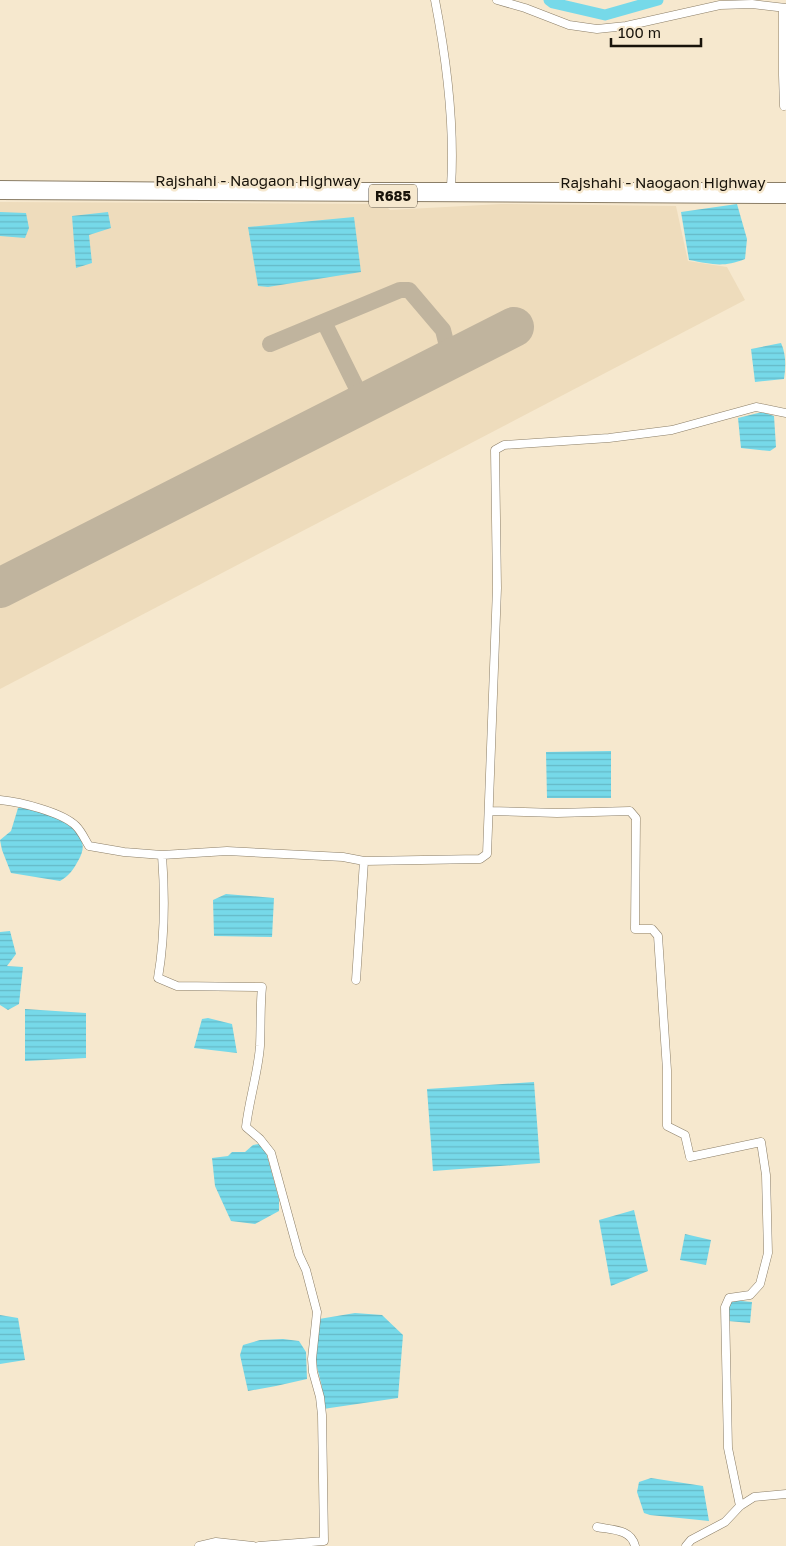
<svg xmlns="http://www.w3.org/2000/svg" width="786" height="1546" viewBox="0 0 786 1546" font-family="'Golos Text',sans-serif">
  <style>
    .built { fill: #eedcbc }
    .water { fill: url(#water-rules) }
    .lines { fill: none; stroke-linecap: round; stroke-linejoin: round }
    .river { stroke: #76d9e9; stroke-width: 11 }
    .taxiway { stroke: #c0b49e; stroke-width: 16 }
    .runway { stroke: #c0b49e; stroke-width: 40 }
    .minor-casing { stroke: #8b7e67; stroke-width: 9 }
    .major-casing { stroke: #8b7e67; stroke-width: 12 }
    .minor { stroke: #fff; stroke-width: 8 }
    .major { stroke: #fff; stroke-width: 10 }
    .labels { text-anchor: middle; stroke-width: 5; stroke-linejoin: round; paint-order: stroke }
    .shield { fill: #f6e8ce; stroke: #5b5345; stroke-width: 1 }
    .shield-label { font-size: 14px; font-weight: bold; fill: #18130a }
    .street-label { font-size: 15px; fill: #18130a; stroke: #f6e8ce }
  </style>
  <defs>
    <pattern id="water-rules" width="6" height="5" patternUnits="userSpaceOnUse" patternTransform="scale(1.25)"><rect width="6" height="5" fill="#76d9e9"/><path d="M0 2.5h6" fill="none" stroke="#65b9c6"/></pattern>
  </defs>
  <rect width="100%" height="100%" fill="#f6e8ce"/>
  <path class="built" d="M0 202 384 204 390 210 501 204 676 206 688 261 727 267 745 300 0 689Z"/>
  <path class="water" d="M737 204 747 239 745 259C722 268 712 264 689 260L681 212Z
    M0 212 26 213 29 228 25 238 0 236Z
    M108 212 111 228 89 235 92 263 76 268 72 216Z
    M354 217 361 272 268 287 258 286 248 227Z
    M781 343C786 354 786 366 784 379L755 382 751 349Z
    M762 412 774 416 776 447 770 451 741 448 738 418Z
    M611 751V798H547L546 752Z
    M29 806C50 816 98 829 78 861 73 870 69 876 60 881L11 873 2 850 0 840 11 831 18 808Z
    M226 894 274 898 272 937 214 936 213 900Z
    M10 931 16 954 7 966 23 967 19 1004 8 1010 0 1005V932Z
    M25 1009 86 1013V1058L25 1061Z
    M208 1018 232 1024 237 1053 194 1048 202 1019Z
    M534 1082 540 1163 433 1171 427 1089Z
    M259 1144 266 1152 279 1199V1211L255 1224 231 1221 215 1186 212 1158 228 1156 232 1152H245L253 1145Z
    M634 1210 648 1271 611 1286 599 1220Z
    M685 1234 711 1240 706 1265 680 1260Z
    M730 1300 752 1302 750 1323 728 1321Z
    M355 1313 382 1315 403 1335 398 1398 323 1409 322 1387 315 1359 319 1319Z
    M0 1315 18 1318 25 1360 0 1364Z
    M283 1339 299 1341 306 1352 307 1379 276 1386 248 1391 240 1355 243 1345 260 1340Z
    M651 1478 703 1486 709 1521 650 1515 644 1513 637 1492 639 1482Z"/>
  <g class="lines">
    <path class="river" d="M549 0 553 3 605 15 658 0"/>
    <path class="taxiway" d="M324 322 364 403
      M270 344 400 290H409L443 330 448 350 446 362"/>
    <path class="runway" d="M0 588 514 327"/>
    <defs>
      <path id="minor" d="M435 0C447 62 455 124 451 187
        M497 0 525 8 569 25 597 29 626 26 720 5 752 4 786 8
        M783 8V75L784 106
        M0 800C20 802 62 812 76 826 82 832 85 840 89 846L124 852 162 855 227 851 343 857 364 861 480 859 487 854 497 588 495 450 504 445 609 438 672 430 756 407 786 413
        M489 811 557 813 630 811 636 818 635 929H652L658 936 667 1070V1126L685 1135 690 1157 761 1142 766 1175 768 1253 760 1284 750 1295 729 1298 725 1307 728 1448 740 1506
        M162 855C165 895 165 937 158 978L177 986 262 987C260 1007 261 1026 260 1046 258 1073 249 1100 246 1127L260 1139 271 1153 299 1255 306 1270 317 1312 312 1359 313 1372 320 1397 322 1415 324 1541 259 1546
        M356 980 364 861
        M597 1527C612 1530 631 1529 635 1546
        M199 1546 216 1542 253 1546
        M686 1546 691 1540 725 1522 740 1506 754 1497 786 1494"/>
      <path id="major" d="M0 186 211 188H786
        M0 194C262 196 524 197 786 198"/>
    </defs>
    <use href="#minor" class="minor-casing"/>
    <use href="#major" class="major-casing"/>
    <use href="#minor" class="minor"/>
    <use href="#major" class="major"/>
  </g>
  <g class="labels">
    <rect class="shield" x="369" y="184.5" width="48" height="23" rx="4"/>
    <g class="shield-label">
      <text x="393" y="201">R685</text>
    </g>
    <g class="street-label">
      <text x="258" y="186">Rajshahi - Naogaon Highway</text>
      <text x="663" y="188">Rajshahi - Naogaon Highway</text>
    </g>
  </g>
  <path d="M611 38v8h90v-8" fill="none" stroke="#18130a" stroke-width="2.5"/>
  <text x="618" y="38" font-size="15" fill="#18130a" stroke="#f6e8ce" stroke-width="4" paint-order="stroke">100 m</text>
</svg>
